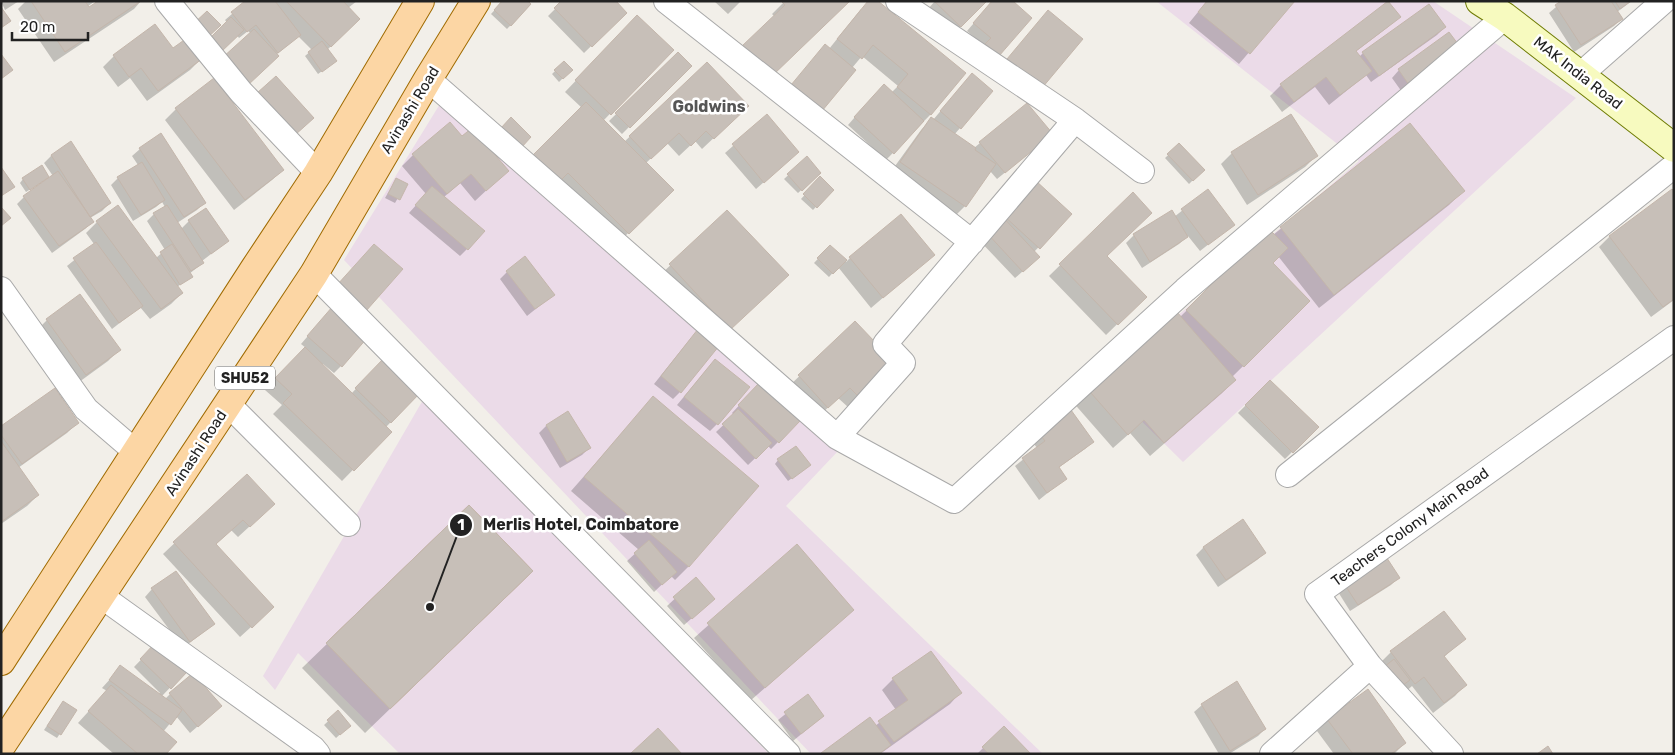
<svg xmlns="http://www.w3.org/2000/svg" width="1675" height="755" viewBox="0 0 1675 755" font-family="Rubik,sans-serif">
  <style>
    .industrial { fill: #ebdbe8 }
    .shadow { fill: #0003 }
    .building { fill: #c7bfb8; stroke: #c4b6ab }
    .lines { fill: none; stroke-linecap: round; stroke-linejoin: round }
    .street-casing { stroke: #a9a9a9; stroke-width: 26 }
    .secondary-casing { stroke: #707d05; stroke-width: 30 }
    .primary-casing { stroke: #a06b00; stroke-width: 30 }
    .street { stroke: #fff; stroke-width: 24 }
    .secondary { stroke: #f7fabf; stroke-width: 28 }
    .primary { stroke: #fcd6a4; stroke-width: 28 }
    .labels { text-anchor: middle; stroke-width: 5; stroke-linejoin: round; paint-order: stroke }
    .shield { fill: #fff; stroke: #646464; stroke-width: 1 }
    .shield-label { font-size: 14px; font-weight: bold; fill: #222 }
    .street-label { font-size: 15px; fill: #222; stroke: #fff }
    .neighbourhood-label { font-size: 16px; font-weight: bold; fill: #555; stroke: #fff }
    .leader { fill: none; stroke: #222; stroke-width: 2 }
    .callout-dot { fill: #222; stroke: #fff; stroke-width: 2 }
    .mark-label { font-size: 15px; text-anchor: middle; font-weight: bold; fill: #fff }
    .callout-label { font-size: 16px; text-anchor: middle; font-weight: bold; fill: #222; stroke: #fff; stroke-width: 5; stroke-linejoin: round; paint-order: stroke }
  </style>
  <rect width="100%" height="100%" fill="#f2efe9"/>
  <path class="industrial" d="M1156 1H1433L1576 98 1183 462 1101 381 1359 161Z
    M443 99 839 450 786 506 1043 754H811L344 260Z
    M427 393 769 754H400L298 653 275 690 263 676Z"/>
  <path class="shadow" d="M1 1H19L5 10Z
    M26 1H95L87 7 89 9 100 1H141L134 9 54 62 18 9Z
    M247 1H357L348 8 359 19 327 50 332 64 318 74 305 56 312 50 298 36 276 55 248 31 239 38 225 20Z
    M503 1 530 5 507 29 491 14Z
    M563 1 625 13 584 53 548 16Z
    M714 1H741L728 14Z
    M785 1H848L775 17 772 14Z
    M935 1H985L953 34 928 9Z
    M993 1 998 55 984 46 967 31Z
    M1207 1H1293L1239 64 1189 23Z
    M1563 1H1632L1617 12 1621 19 1614 26 1574 52 1549 13Z
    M1388 3 1399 17 1388 27 1355 52 1359 57 1363 53 1445 27 1437 35 1371 82 1366 75 1329 105 1315 87 1282 112 1270 96 1281 85Z
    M861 9 964 74 930 115 886 160 848 125 876 93H891L898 86 862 56 852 68 829 49Z
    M626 28 672 50 603 121 624 142 707 64 736 117 702 149 695 141 679 156 667 143 646 163 672 190 617 244 524 166 582 108 565 92Z
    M1459 48 1402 92 1392 78 1399 70Z
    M173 50 201 59 190 70 147 101 130 78 118 87 103 67 114 56Z
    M678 53 690 66 622 134 609 121Z
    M564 62 571 70 559 82 552 74Z
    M214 80 283 170 272 180 234 210 165 120 176 109Z
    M965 82 992 91 954 135 974 148 980 143 1044 141 997 179 990 171 965 206 954 217 890 173 921 130 931 119 933 120Z
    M767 116 790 159 756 189 725 153Z
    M1290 116 1316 156 1305 167 1247 205 1221 164 1232 153Z
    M1410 125 1463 191 1449 205 1319 308 1278 256 1271 263 1309 301 1232 377 1235 380 1221 394 1150 456 1130 433 1113 448 1071 400 1180 317 1268 230 1273 235Z
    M161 135 205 202 197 210 177 223 181 229 189 221 228 241 202 261 203 263 189 274 191 277 177 287 182 293 171 304 150 319 140 307 112 329 67 266 94 244 86 233 97 222 156 258 165 250 147 221 154 214 165 207 162 202 156 207 133 221 111 185 118 178 138 165 132 156 140 149Z
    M462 138 507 171 475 201 460 183 444 197 467 249 460 256 409 213 426 194 402 166 413 155Z
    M71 143 110 203 102 211 90 218 92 222 85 229 52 253 17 204 24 197 53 176 44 163 51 156Z
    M1179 145 1203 170 1189 184 1165 158Z
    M807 158 820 173 798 193 784 179Z
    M820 178 832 190 813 210 801 199Z
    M23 179 43 181 26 192 20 183Z
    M396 179 406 184 395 203 385 198Z
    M1207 191 1233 225 1200 251 1188 236 1179 244 1142 268 1126 243 1134 235 1171 212 1174 217Z
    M1674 193V300L1651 317 1599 247 1610 236Z
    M1133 194 1106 256 1145 297 1106 335 1049 276Z
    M727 212 719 340 659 276Z
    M1070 214 1034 252 1031 264 1015 278 978 239 1001 217Z
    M830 246 846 262 850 258 933 255 871 308 838 267 829 277 814 263Z
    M507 272 553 295 527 316 500 279Z
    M326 315 341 366 334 373 323 364 322 366 351 394 385 358 420 392 386 427 390 432 342 481 273 414 282 405 265 390 306 348 301 344Z
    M47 320 119 350 108 361 75 385 36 331Z
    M855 323 893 363 848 407 838 398 817 418 788 387Z
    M691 338 680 392 673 399 654 384Z
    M708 368 717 424 710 431 677 405Z
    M1270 381 1317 427 1285 459 1238 413Z
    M759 384 778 442 771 449 768 446 748 465 716 432 734 415 732 413Z
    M653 398 689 566 675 580 671 576 654 592 627 561 639 550 571 491Z
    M568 413 589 448 582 455 560 468 539 433 546 426Z
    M78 422 67 433 18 468 38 495 27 506 1 524V428Z
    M1040 434 1092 442 1085 449 1058 468 1066 478 1039 500 1015 466 1037 448 1032 441Z
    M778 460 806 468 788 481 775 464Z
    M247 475 262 515 238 537 231 530 215 545 261 618 240 637 163 554Z
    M469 507 507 596 365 733 302 668Z
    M1242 521 1265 553 1257 560 1218 587 1196 555 1203 548Z
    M797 546 853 610 750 701 694 638Z
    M1398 578 1391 585 1350 611 1335 587Z
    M696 579 706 606 684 625 667 606Z
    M152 589 214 624 183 648 145 597Z
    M1443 612 1464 639 1444 657 1465 685 1455 696 1433 713 1412 686 1403 694 1380 663 1391 652Z
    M156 644 185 672 162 696 165 699 170 694 213 713 190 733 176 716 163 732 164 754H114L78 723 107 691 102 688 121 667 159 694 160 693 134 667Z
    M931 652 960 693 950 704 880 754H822L869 718 875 726 896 710 882 690 893 679Z
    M808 696 823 716 793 741 778 720Z
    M63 702 75 711 57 738 44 730Z
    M1202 705 1265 729 1258 736 1229 754H1219L1194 712Z
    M338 712 346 729 336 738 324 725Z
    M1328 720 1405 743 1394 754H1334L1317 731Z
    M983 748 1029 754H977Z"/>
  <path class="building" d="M31 1H85L89 7 98 1H141L65 52Z
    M245 1H275L301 35 278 53 256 25 247 32 231 12Z
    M286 1H343L360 19 331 47Z
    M502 1H528L531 4 511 26 494 10Z
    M561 1H616L627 13 592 47 554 8Z
    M783 1H850L771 77 742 46 785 5 782 2Z
    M868 1H878L966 73 931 115 897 87 908 74 873 45 862 59 837 39Z
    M934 1H987L961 27Z
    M992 1H1013L1032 18 999 56 985 44 991 38 973 23Z
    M1207 1H1295L1250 54 1198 12Z
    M1388 1 1401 17 1356 51 1372 71 1340 95 1326 77 1294 102 1280 84Z
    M1561 1H1611L1623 19 1581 45 1555 5Z
    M1615 1H1631L1620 9Z
    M1429 4 1446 27 1379 76 1362 52Z
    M1 7 11 21 1 28Z
    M1048 10 1083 39 1042 88 1007 59Z
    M207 11 221 25 205 40 191 26Z
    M637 15 674 50 611 115 575 80Z
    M231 17 244 30 220 53 207 41Z
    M155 24 173 48 187 38 202 59 158 91 141 68 129 77 113 55Z
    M254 29 279 56 247 86 222 58Z
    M1449 32 1461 48 1409 85 1398 69Z
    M322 41 337 61 322 72 308 52Z
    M825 44 856 70 822 111 791 85Z
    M678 52 692 66 630 128 615 113Z
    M1 54 13 70 1 79Z
    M564 61 573 70 563 79 554 70Z
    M707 62 749 106 714 139 706 131 691 146 679 133 651 159 629 136Z
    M972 73 993 91 961 129 940 111Z
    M276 76 314 118 295 135 257 93Z
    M214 78 284 170 245 200 175 108Z
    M884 84 924 121 894 154 854 117Z
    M586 102 674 190 629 234 568 173 560 181 533 155Z
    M1027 103 1053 134 1005 173 979 142Z
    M767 114 799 152 764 183 732 144Z
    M1291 114 1318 156 1258 195 1231 152Z
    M511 117 531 137 521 148 501 128Z
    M931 117 976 148 975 150 996 164 966 207 900 162Z
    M450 122 462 136 472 128 509 171 486 191 471 174 447 194 412 154Z
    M1410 123 1465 191 1334 295 1280 227Z
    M161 133 206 203 184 217 139 148Z
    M71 141 111 203 90 217 51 155Z
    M1179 143 1205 170 1193 181 1167 154Z
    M807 156 821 173 802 191 787 174Z
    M142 162 165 200 141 215 117 177Z
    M42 165 49 177 30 190 22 178Z
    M1 167 15 187 1 196Z
    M58 171 94 222 59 246 23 196Z
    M820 176 834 190 817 208 803 194Z
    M396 178 408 184 400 200 388 194Z
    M1035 180 1072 214 1040 249 1003 215Z
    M432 186 485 231 468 250 415 205Z
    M1208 189 1235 225 1208 245 1181 209Z
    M1672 189 1674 191V299L1663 307 1609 236Z
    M1133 192 1152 213 1107 256 1147 297 1118 325 1059 264Z
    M118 205 183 293 161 309 96 221Z
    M167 205 204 263 191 271 153 213Z
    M1 207 11 218 1 226Z
    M206 208 229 241 211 254 188 220Z
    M727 210 789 275 730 330 669 264Z
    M1172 210 1188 237 1150 262 1133 234Z
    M901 214 935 255 883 298 849 257Z
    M1001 215 1040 257 1023 272 985 231Z
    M1268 228 1288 248 1273 263 1310 301 1244 367 1186 310Z
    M96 242 143 306 119 323 73 258Z
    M172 244 193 277 180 285 160 252Z
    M374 244 403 269 366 311 337 285Z
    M830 245 847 260 833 274 817 258Z
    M525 256 555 295 535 309 506 271Z
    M80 294 121 350 86 375 46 319Z
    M333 306 368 337 342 367 307 336Z
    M1177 312 1236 380 1164 443 1144 420 1128 435 1084 385Z
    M855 321 895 363 859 397 850 388 828 408 798 375Z
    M698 329 719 346 681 393 661 376Z
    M305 347 392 432 354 471 283 403 292 394 275 378Z
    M385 357 421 392 391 423 355 388Z
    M715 359 750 387 718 425 684 397Z
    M1270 380 1319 427 1293 453 1245 405Z
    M759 383 800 421 779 443 738 405Z
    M55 388 79 423 22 464 1 435V426Z
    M653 396 759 486 689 567 584 477Z
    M738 409 772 443 756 459 722 424Z
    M1071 410 1094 442 1059 467 1067 479 1047 493 1022 458 1045 441 1039 433Z
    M568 411 591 448 567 462 546 425Z
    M1 441 39 495 1 522Z
    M796 446 811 465 792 479 777 459Z
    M247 474 275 504 250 527 243 520 216 544 274 607 252 628 173 542Z
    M469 505 533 571 390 709 326 643Z
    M469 505 533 571 390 709 326 643Z
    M1243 519 1266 553 1226 580 1203 547Z
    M649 540 677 572 662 585 634 553Z
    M797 544 854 610 765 688 707 623Z
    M1383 552 1400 578 1358 605 1341 579Z
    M176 571 215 624 190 642 151 588Z
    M696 577 715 599 692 619 673 597Z
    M1444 611 1466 639 1444 656 1467 685 1444 703 1424 677 1415 684 1390 651Z
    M156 642 187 672 171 689 140 659Z
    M931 651 962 693 894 742 878 721 908 700 892 678Z
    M1394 659 1410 680 1399 688 1384 667Z
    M120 665 182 710 171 725 109 680Z
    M193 673 222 706 198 727 169 693Z
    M1237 681 1266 729 1230 751 1201 704Z
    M111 685 177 742 166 754H138L88 711Z
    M1368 689 1406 743 1391 754H1353L1327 719Z
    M808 694 824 716 801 734 784 712Z
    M63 701 77 710 61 735 47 726Z
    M338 710 351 726 340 735 327 720Z
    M870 717 891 745 879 754 821 753Z
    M1004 726 1031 754H989L982 747Z
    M658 728 682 754H630Z
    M1548 746 1553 754H1537Z"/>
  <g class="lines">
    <defs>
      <path id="street" d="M167 1 241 92 318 173
        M666 1 972 242
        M898 1 1075 120 1142 171
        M1580 75 1664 1
        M428 79 837 437 954 501 1185 290 1505 17
        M314 274 788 754
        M1 289 86 409 136 452
        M228 404 348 524
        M837 437 903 363 885 344 1075 120
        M1288 475 1674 166
        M101 596 313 748 318 754
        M1272 754 1370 666
        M1451 754 1370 666 1317 594 1674 338"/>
      <path id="secondary" d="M1480 1 1505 17 1674 148"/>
      <path id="primary" d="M1 661 255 268 318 173 420 1
        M1 746 314 274 428 79 476 1"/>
    </defs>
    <use href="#street" class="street-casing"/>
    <use href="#secondary" class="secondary-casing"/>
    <use href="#primary" class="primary-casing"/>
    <use href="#street" class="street"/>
    <use href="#secondary" class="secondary"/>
    <use href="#primary" class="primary"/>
  </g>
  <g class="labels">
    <rect class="shield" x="215" y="366.5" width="60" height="23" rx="4"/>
    <g class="shield-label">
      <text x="245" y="383">SHU52</text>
    </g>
    <g class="street-label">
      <text transform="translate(1578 73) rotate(38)" y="5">MAK India Road</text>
      <text transform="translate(410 110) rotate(-59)" y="5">Avinashi Road</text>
      <text transform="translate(196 453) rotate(-57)" y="5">Avinashi Road</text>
      <text transform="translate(1410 527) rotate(-36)" y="5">Teachers Colony Main Road</text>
    </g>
    <g class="neighbourhood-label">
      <text x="709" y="112">Goldwins</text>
    </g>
  </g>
  <path class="leader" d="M430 607L461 525"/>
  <g class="callout-dot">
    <circle cx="430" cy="607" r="5"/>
    <circle cx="461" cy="525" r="12"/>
  </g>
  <g class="mark-label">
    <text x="461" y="530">1</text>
  </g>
  <g class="callout-label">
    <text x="581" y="530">Merlis Hotel, Coimbatore</text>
  </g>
  <rect width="1675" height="755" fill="none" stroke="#222222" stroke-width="5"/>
  <path d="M12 32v8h76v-8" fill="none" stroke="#222222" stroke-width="2.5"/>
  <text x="20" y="32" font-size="15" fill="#222222" stroke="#ffffff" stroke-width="4" paint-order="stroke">20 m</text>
</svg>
